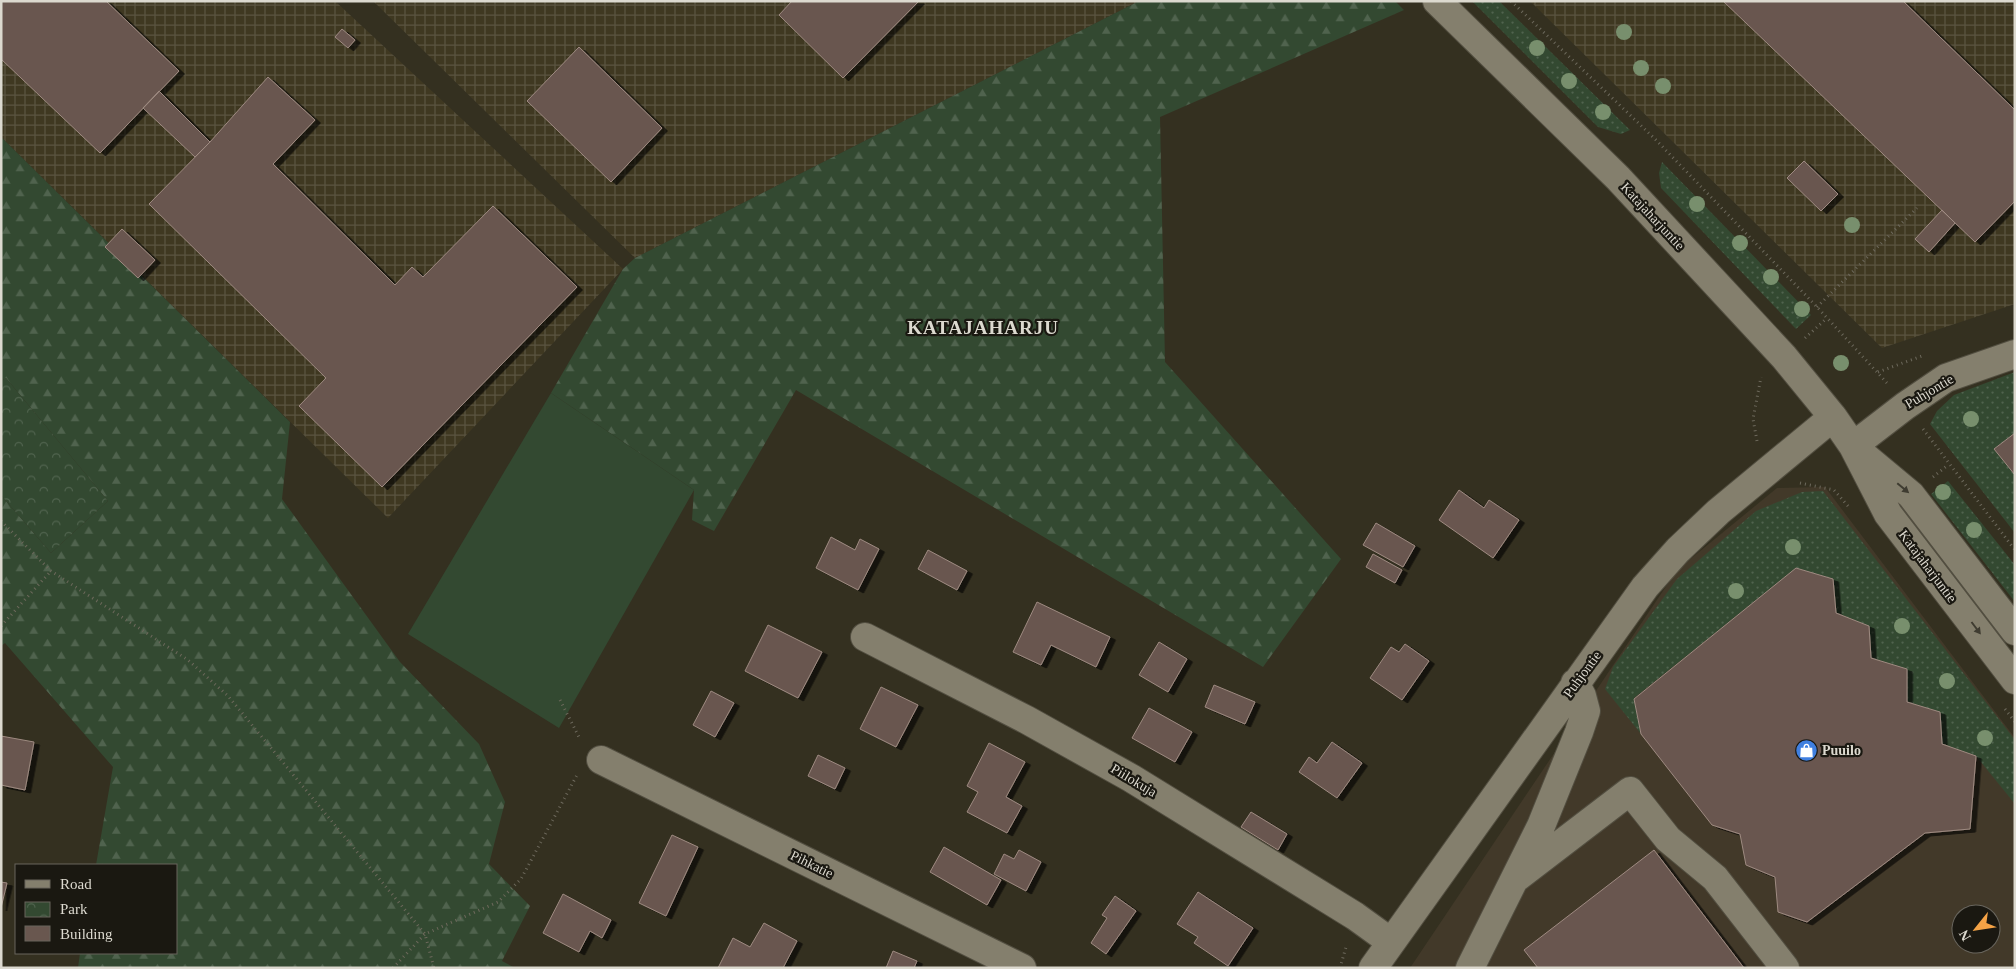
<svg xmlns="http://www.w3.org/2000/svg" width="2016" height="969" viewBox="0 0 2016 969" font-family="Georgia,serif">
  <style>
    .commercial { fill: #423929; fill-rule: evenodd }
    .industrial { fill: url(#industrial-grid) }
    .grass { fill: url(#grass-dots) }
    .forest { fill: url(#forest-firs) }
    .park { fill: url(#park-crowns) }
    .garden { fill: #334931 }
    .building { fill: #69574f; stroke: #9e8a81; filter: url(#shadow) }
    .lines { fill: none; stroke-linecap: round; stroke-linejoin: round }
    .minor-casing { stroke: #524e40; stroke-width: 30 }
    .path { stroke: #6d695c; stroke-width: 3; stroke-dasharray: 1 4; stroke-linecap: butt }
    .minor { stroke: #847f6d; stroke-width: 28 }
    .tree { fill: #788f6d }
    .oneway { fill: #3f3c31 }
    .labels { text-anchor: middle; stroke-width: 4.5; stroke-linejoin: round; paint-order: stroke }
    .street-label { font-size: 14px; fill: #dcd9cf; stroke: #1a1811 }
    .poi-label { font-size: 14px; font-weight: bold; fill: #dcd9cf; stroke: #1a1811; text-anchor: start }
    .district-label { font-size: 19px; font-weight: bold; letter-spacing: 1px; fill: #dcd9cf; stroke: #1a1811 }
  </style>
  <defs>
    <pattern id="industrial-grid" width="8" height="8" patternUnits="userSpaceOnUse" patternTransform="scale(1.25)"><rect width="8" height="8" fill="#3f3821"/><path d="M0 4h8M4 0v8" fill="none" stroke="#5a5440"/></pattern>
    <pattern id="grass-dots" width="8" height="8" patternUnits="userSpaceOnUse" patternTransform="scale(1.25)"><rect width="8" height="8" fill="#334931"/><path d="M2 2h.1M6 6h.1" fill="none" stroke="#50634e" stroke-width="1.8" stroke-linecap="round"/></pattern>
    <pattern id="forest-firs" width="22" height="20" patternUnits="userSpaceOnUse" patternTransform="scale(1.25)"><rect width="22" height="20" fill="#334931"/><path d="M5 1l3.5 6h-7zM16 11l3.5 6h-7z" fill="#50634e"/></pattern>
    <pattern id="park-crowns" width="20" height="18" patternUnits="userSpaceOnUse" patternTransform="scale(1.25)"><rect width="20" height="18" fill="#334931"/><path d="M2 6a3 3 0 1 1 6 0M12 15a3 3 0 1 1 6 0" fill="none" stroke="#50634e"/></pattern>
    <filter id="shadow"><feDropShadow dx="5.5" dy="3" stdDeviation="0" flood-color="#0009"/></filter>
  </defs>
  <rect width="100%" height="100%" fill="#343020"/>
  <path class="commercial" d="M1825 487 2015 738V968H1410L1677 570 1777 488ZM1961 914H1991V944H1961Z"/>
  <path class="industrial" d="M1 1H335L623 269 388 518 1 137Z
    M373 1H1139L635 258Z
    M1530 1H2015V304L1882 348Z"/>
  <path class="grass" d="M1472 1H1499L1630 130 1621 134 1598 127Z
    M1662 162 1811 315 1796 329 1661 188 1659 173Z
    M2015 372V433L1994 449 2015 475V533L1930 424 1937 411 1954 395Z
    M1948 481 2015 565V602L1931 494Z
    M1823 491 2015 740V804L1976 756 1942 744 1940 712 1907 702V669L1871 658 1869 626 1836 613 1833 579 1796 568 1634 698 1641 734 1605 689 1613 667 1677 579 1756 511 1802 492Z"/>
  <path class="forest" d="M1139 1H1395L1404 10 1160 117 1165 362 1341 559 1263 667 796 390 714 531 692 520 694 490 551 393 623 269 635 258Z
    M1 137 290 422 282 499 400 662 479 744 505 802 489 864 530 906 502 961 515 968H78L80 953H176V865H96L113 767 5 643 1 646V495L51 553 108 501 6 378 1 381Z"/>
  <path class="park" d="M6 378 108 501 51 553 1 495V381Z"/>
  <path class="garden" d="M551 393 694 490 559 728 408 634Z"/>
  <path class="building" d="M1 1H106L179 71 100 153 1 59Z
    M792 1H919L843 78 779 15Z
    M1723 1H1903L2015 110V201L1975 242Z
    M342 29 355 40 348 48 335 37Z
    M579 47 662 128 611 182 527 101Z
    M268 77 315 120 273 164 395 285 412 267 423 277 493 206 577 287 382 487 299 406 326 378 149 204 210 142Z
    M159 91 210 142 195 157 143 108Z
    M1804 161 1838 194 1821 211 1787 178Z
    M1942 210 1955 223 1929 252 1915 239Z
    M122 229 155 260 138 278 105 247Z
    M2015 433V475L1994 449Z
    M1459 490 1484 508 1489 500 1519 520 1493 558 1439 520Z
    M1376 523 1415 546 1403 567 1363 545Z
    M831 537 855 550 860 539 879 549 858 590 816 568Z
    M928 550 967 571 957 590 918 569Z
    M1373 554 1402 570 1395 583 1366 567Z
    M1796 568 1833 579 1836 613 1869 626 1871 658 1907 669V702L1940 712 1942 744 1976 756 1970 829 1925 833 1807 922 1778 912 1775 877 1746 865 1740 834 1712 825 1641 734 1634 699Z
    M1037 602 1110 637 1096 667 1051 645 1041 665 1013 652Z
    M768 625 822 652 798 698 745 671Z
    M1159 642 1187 659 1168 692 1139 675Z
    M1405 644 1429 661 1402 700 1370 678 1391 647 1399 652Z
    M1214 685 1255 702 1245 724 1205 707Z
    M881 687 918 705 896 747 860 729Z
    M711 691 734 703 715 737 693 725Z
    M1149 708 1192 732 1175 762 1132 738Z
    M1 736 34 742 25 790 1 785Z
    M1332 742 1362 763 1337 798 1299 772 1309 757 1317 763Z
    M989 743 1025 762 1006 797 1022 806 1007 833 967 812 978 792 967 786Z
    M818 755 845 768 835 789 808 776Z
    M1251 812 1287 834 1278 850 1241 827Z
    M672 835 698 847 666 916 639 903Z
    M944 847 1001 880 987 905 930 872Z
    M1019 850 1041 862 1026 891 994 874 1004 854 1014 859Z
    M1654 850 1744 968H1538L1524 950Z
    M1 882 7 883 1 908Z
    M1198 892 1253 928 1228 966 1194 943 1198 937 1177 924Z
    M563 894 611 920 602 938 590 931 579 952 543 933Z
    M1115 896 1136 911 1106 954 1091 943 1107 918 1102 915Z
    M764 923 797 941 783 968H718L733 938 750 947Z
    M893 951 917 961 914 968H886Z"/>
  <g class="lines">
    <defs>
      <path id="minor" d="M1437 1 1618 178 1784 357 1833 417 1853 446 1888 514 2015 680
        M1853 446 1905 406 1946 378 2015 354
        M1863 455 1911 495 2015 631
        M865 637 1027 720 1131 778 1355 916 1391 942
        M601 760 1022 968
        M1515 879 1630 791 1668 839 1715 878 1785 968
        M1373 968 1645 587 1678 550 1718 512 1833 417
        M1470 968 1541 826 1579 732 1586 711 1582 696 1575 683"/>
    </defs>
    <use href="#minor" class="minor-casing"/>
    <path class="path" d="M1511 1 1655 139 1817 307 1887 383
      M1817 307 1917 208
      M1805 338 1827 318
      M1878 372 1922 356
      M1923 429 2015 550
      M1757 441 1753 419 1761 377
      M1933 477 1948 465
      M1800 483 1834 490 1848 506
      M1 521 51 571 188 660 228 696 425 934 434 968
      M1 626 51 571
      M560 700 580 739
      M2005 709 2015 722
      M393 968 425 934 498 902 521 879 577 775
      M1340 968 1346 947"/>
    <use href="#minor" class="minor"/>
  </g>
  <g class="tree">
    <circle cx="1624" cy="32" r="8"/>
    <circle cx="1537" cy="48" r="8"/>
    <circle cx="1641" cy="68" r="8"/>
    <circle cx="1569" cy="81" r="8"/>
    <circle cx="1663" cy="86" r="8"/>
    <circle cx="1603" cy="112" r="8"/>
    <circle cx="1697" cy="204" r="8"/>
    <circle cx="1852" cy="225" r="8"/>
    <circle cx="1740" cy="243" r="8"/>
    <circle cx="1771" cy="277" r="8"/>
    <circle cx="1802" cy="309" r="8"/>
    <circle cx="1841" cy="363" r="8"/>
    <circle cx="1971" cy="419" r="8"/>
    <circle cx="1943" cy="492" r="8"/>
    <circle cx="1974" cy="530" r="8"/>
    <circle cx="1793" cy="547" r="8"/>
    <circle cx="1736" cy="591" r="8"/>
    <circle cx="1902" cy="626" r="8"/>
    <circle cx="1947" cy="681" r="8"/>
    <circle cx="1985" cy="738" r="8"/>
  </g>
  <defs><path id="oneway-solid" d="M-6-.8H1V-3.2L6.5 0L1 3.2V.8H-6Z" transform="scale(1.25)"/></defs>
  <g class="oneway">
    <use href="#oneway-solid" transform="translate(1903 488) rotate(40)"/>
    <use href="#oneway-solid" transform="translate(1976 628) rotate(53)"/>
  </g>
  <defs>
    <symbol id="shop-disc" viewBox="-11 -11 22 22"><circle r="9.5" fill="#3f7fe0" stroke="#1a1811"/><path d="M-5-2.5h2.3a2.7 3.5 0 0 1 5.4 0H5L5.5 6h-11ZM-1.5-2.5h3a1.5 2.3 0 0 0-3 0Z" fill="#fff"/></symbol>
  </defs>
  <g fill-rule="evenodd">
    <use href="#shop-disc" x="1794" y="738" width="25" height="25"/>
  </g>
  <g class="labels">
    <g class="street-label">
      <text transform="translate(1653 216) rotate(47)" y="5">Katajaharjuntie</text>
      <text transform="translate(1929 391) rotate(-31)" y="5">Puhjontie</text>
      <text transform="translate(1928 566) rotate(53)" y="5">Katajaharjuntie</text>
      <text transform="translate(1582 674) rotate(-54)" y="5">Puhjontie</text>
      <text transform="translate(1134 780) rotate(31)" y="5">Piilokuja</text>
      <text transform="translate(812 864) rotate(26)" y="5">Pihkatie</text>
    </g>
    <g class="poi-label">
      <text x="1822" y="755">Puuilo</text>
    </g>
    <g class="district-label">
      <text x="983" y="334">KATAJAHARJU</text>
    </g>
  </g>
  <rect width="2016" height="969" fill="none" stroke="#dcd9cf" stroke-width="5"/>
  <rect x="15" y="864" width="162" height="90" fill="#1a1811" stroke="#68655d"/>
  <rect x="25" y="880" width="25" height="8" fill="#847f6d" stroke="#68655d"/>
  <text x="60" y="889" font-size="15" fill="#dcd9cf">Road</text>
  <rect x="25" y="902" width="25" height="15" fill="url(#park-crowns)" stroke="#68655d"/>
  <text x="60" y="914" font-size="15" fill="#dcd9cf">Park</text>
  <rect x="25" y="926" width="25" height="15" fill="#69574f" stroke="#68655d"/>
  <text x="60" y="939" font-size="15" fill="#dcd9cf">Building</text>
  <g transform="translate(1976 929) rotate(240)"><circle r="24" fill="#1a1811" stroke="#68655d"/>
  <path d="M0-4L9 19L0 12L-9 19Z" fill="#f5a346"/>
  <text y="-8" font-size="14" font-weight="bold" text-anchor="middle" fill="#dcd9cf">N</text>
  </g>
</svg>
